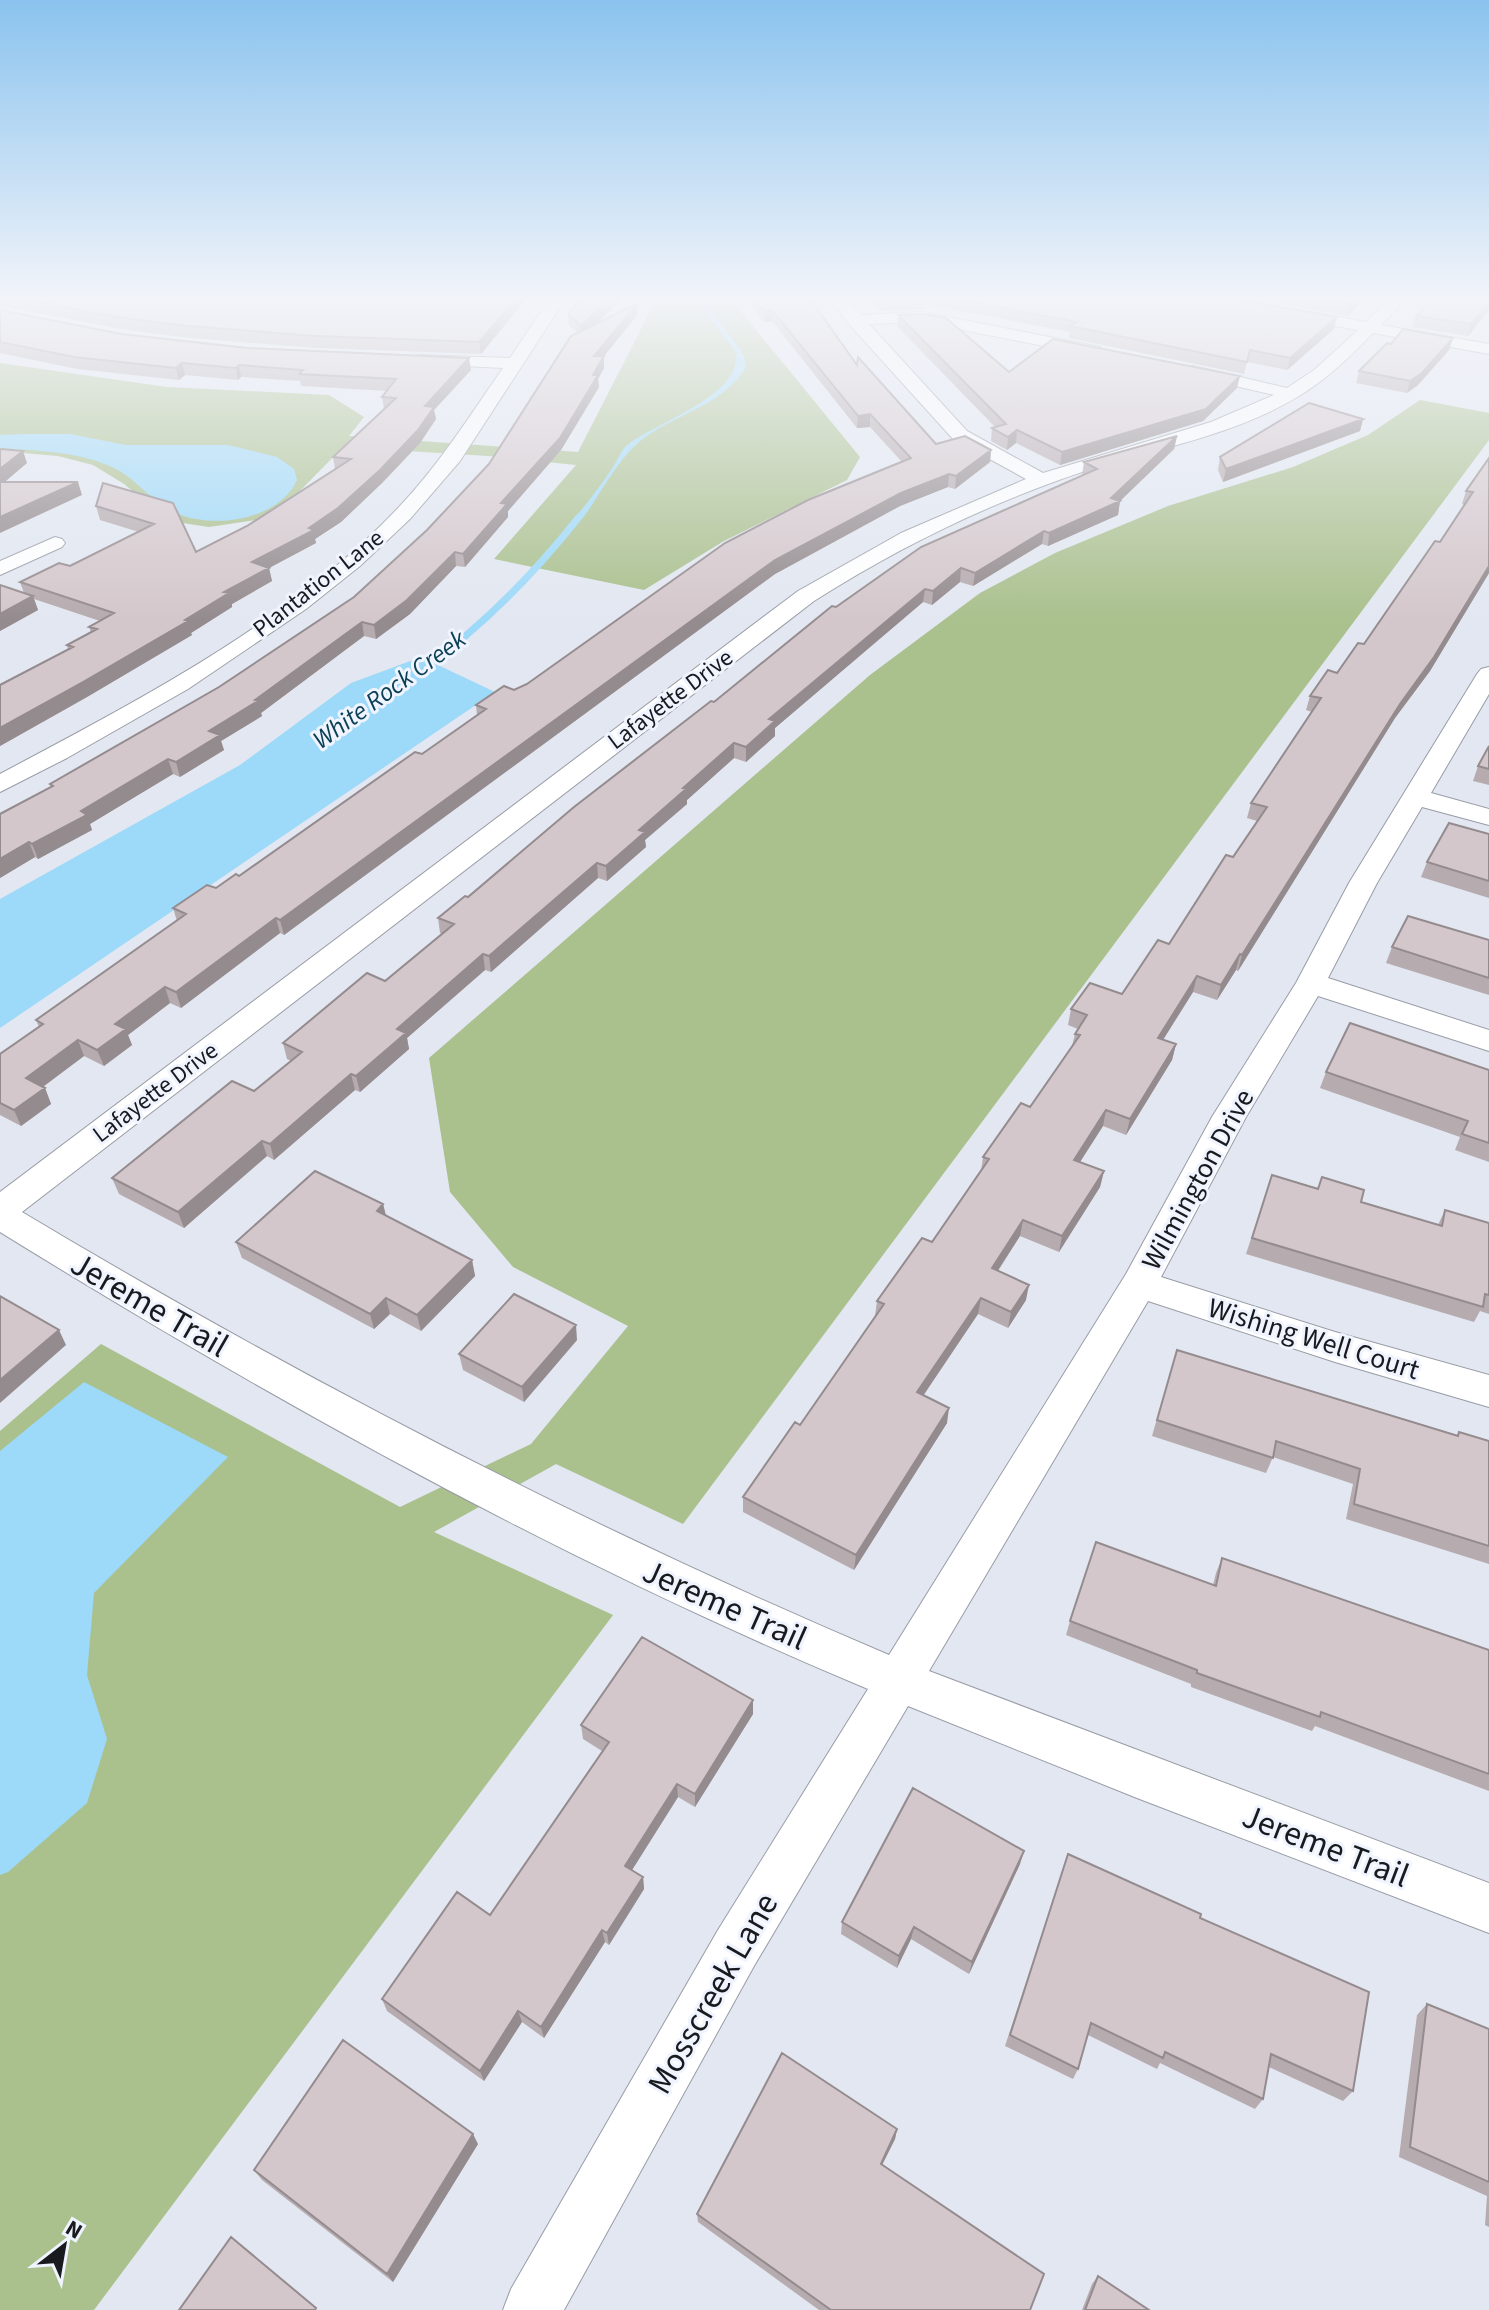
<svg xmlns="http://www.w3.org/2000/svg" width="1489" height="2310" viewBox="0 0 1489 2310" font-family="'Source Sans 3',sans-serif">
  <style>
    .green { fill: #aac08d }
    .water { fill: #9dd9f8 }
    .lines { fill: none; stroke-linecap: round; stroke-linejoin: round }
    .stream-far1 { stroke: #9dd9f8; stroke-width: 5 }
    .stream { stroke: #9dd9f8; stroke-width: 7 }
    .minor-casing { stroke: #989ca6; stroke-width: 2 }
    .minor { fill: #fff; fill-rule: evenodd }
    .wall { fill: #b6abaf }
    .shaded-wall { fill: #948b8e }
    .building { fill: #d4c7cb; stroke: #948b8e; stroke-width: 2 }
    .labels { text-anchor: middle; stroke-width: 6; stroke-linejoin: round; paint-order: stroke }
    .far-street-label { font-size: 24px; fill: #191a1e; stroke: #eff4ff }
    .far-water-label { font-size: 26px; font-style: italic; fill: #0b3f54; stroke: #eff4ff }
    .street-label { font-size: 28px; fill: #191a1e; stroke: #eff4ff }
    .near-street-label { font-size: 34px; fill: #191a1e; stroke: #eff4ff }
  </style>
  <rect width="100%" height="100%" fill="#e2e7f1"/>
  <path class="green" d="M657 298H730L860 457 847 480 724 541 644 590 494 559 576 465 488 456 343 447 293 498 256 520 209 527 169 521 124 484 93 465 58 456 0 451V363L167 387 329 395 364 417 349 436 578 452Z
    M1420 400 1489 413V440L683 1524 556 1464 434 1532 613 1615 94 2310H0V1431L101 1344 400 1507 531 1444 628 1326 513 1267 450 1192 429 1058 870 675 980 593 1055 553 1168 506 1293 467 1368 435Z"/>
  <path class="water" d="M744 354 746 367C722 407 673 414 639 442 616 462 601 493 583 518H576C588 501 602 484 613 467 618 460 620 452 626 446 656 422 739 397 736 355Z
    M21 434H70L126 445H228L277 457 294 469 297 480C279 520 215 529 178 514 154 505 137 479 114 468 79 451 37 451 0 448V435Z
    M421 657 495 692 0 1028V899L240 765 351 683Z
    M84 1382 228 1457 94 1593 87 1675 107 1739 87 1803 8 1872 0 1875V1451Z"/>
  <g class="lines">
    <path class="stream-far1" d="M698 298 739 352 741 366
      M577 519 587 507"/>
    <path class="stream" d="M422 670C482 627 533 575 579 517"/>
    <defs>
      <path id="minor" d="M550 298H566L460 461 410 519 360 566 306 609 188 689 67 758 0 792V774C137 701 291 622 398 508 439 465 469 417 503 368L425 364 417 359 419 355 510 358Z
        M829 298H845L861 315 923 312 1100 347 1102 351 1094 356 923 322 869 324 967 431 1043 473 1211 422 1274 395 1187 375 1184 371 1187 367 1193 366 1287 388 1314 370 1358 330 1206 303 1198 298H1232L1366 322 1390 298H1407L1381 325 1489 344V354L1373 333C1351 356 1327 379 1299 396 1227 440 1138 451 1059 480 973 511 891 552 814 601L22 1212C301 1379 589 1528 889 1655L1126 1274 1212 1117 1296 983 1349 883 1477 674 1481 669 1489 667V694L1431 793 1489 809V825L1422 807 1377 883 1328 978 1489 1030V1051L1318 996 1246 1117 1161 1277 1335 1332 1489 1375V1407L1335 1362 1148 1301 929 1671 1489 1883V1933L1137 1798 908 1706 754 1966 564 2310H503L511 2289 718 1930 868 1689C566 1563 278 1404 0 1232V1192L798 591 901 533 1026 479 953 439 848 323Z
        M55 537 62 539 65 543 62 547 0 575V561Z"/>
    </defs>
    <use href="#minor" class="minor-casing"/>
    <use href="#minor" class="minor"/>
  </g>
  <path class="wall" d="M0 298H527L481 354 318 348 190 338 127 330 0 306Z
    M582 298H624L598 322 638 303V314L604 356V368L598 379 599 387 561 450 508 511V517L465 567 456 566 410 614 376 639 364 636 261 713 262 716 221 741 224 750 180 777 173 774 90 824 92 830 38 859 35 857 0 878 51 787 50 784 219 687 354 597 427 530 489 464 577 333 569 325 568 314Z
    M746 298H808L857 365 936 444 991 450 990 462 955 489 948 487 900 506 775 574 284 935 280 933 181 1008 170 1003 128 1035 132 1045 104 1066 84 1056 43 1087 45 1088 51 1104 21 1126 0 1115V1054L39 1027 36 1020 177 921 173 908 216 888 239 876 422 754 477 715 476 705 527 684 902 462 870 427 857 428 772 321 764 322Z
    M867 298H1226L1337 317 1334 329 1287 370 1247 362 1244 374 1069 338 1070 332 923 304V309L881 311Z
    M1249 298H1366L1348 316Z
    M1489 298V310L1468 336 1412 327 1416 316Z
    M0 310 121 334 471 370 434 410 436 419 420 443 382 483 341 522 315 539 316 543 269 568 272 581 232 604V607L191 633 192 635 87 697 0 746V685L68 650 67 645 91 632 89 627 100 621 34 599 38 610 0 631V585L24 593 20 582 70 566 139 532 100 520 96 506 103 483 196 552 247 526 335 469 333 457 384 409 382 397 387 391 301 386 300 381 241 377 238 380 185 375 179 380 77 369 0 353Z
    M898 315 1009 372 1237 388 1203 421 1060 465 1016 443 1007 450 991 441 992 428 995 427 897 326Z
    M1391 344 1449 350 1418 385 1407 393 1356 383 1359 371Z
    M1363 419 1360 431 1223 482 1218 470 1220 457Z
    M1177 436 1174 449 1120 501 1118 515 1048 546 1042 544 973 586 960 582 932 605 923 602 775 728V736L746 762 734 758 687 800V804L645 840 646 847 607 881 598 878 491 972 485 970 407 1038 409 1049 360 1092 355 1090 274 1160 267 1156 184 1228 119 1194 112 1178 254 1091 291 1061 287 1059 283 1043 385 981 442 934 440 933 438 918 468 897 714 702 836 607 1082 475 1084 462Z
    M1489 458V573L1430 671 1395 718 1238 971 1236 970 1217 1000 1193 992 1163 1040 1176 1044 1172 1060 1126 1135 1103 1126 1080 1162 1104 1171 1100 1187 1059 1252 1020 1236 998 1271 1026 1300 1008 1328 978 1314 923 1395 947 1423 854 1570 743 1512V1497L800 1425 875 1316 877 1301 932 1242 981 1171 983 1157 1030 1107 1072 1046 1075 1034 1078 1029 1068 1025 1071 1009 1122 994 1169 944 1233 857 1257 821 1247 818 1251 803 1312 712 1306 710 1310 696 1337 673 1364 644 1440 542 1464 505 1462 504 1466 491Z
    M1489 746V785L1473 781 1478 766Z
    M1489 834V898L1421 877 1427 862Z
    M1489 940V995L1386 963 1392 947Z
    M1489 1070V1162L1455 1150 1460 1137 1320 1088 1326 1072Z
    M1272 1175 1318 1188 1322 1177 1361 1202 1438 1225 1445 1210 1489 1223V1314L1480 1311 1474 1322 1246 1254Z
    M383 1204 386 1216 472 1260 475 1276 421 1331 390 1314 374 1329 242 1258 236 1242Z
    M577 1340 524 1402 463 1370 459 1354Z
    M1177 1350 1457 1435 1459 1432 1489 1441V1564L1346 1519 1353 1484 1273 1457 1266 1473 1152 1436Z
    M1222 1558 1489 1650V1791L1315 1726 1312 1731 1191 1687V1684L1066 1635 1070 1621 1213 1585 1216 1573Z
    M753 1714 695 1807 678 1797 632 1870 643 1877 644 1889 609 1945 605 1942 544 2038 522 2022 484 2081 387 2011 382 1999 490 1915 602 1751 583 1739 581 1725Z
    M1020 1864 969 1974 911 1939 897 1968 841 1934 842 1922Z
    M1064 1867 1200 1918 1353 2091 1343 2101 1269 2067 1263 2099 1255 2109 1160 2063 1157 2069 1088 2035 1078 2069 1073 2079 1005 2046Z
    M1427 2004 1489 2029V2227L1485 2225 1487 2196 1399 2157 1417 2015Z
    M897 2129 895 2139 882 2165 1030 2310H819L698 2222 697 2214Z
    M478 2144 393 2282 262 2180 254 2170Z
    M1098 2276 1149 2310H1082L1092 2284Z"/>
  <path class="shaded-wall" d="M517 298H527L481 354 479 342Z
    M611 298H624L582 337 581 326Z
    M1357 298H1366L1348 316 1350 304Z
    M638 303V314L604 356V368L598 379 599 387 561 450 508 511V517L465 567 463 554 501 503 594 356Z
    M1489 303V310L1468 336 1471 324Z
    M772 310V321L764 322V311Z
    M1337 317 1334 329 1287 370 1290 358Z
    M1453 338 1449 350 1418 385 1407 393 1410 381Z
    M469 358 471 370 434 410 436 419 420 443 382 483 341 522 315 539 316 543 269 568 272 581 232 604V607L191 633 192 635 87 697 0 746V728L185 620 224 592 252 562 309 528Z
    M182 363 185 375 179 380 176 368Z
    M239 365 241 377 238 380 236 368Z
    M1240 376 1237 388 1203 421 1060 465 1062 452Z
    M870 414V427L857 428 858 416Z
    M1363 419 1360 431 1223 482 1226 469Z
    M1017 430 1016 443 1007 450 1008 437Z
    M1177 436 1174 449 1119 502 1120 501 1118 515 1048 546 1049 533 1111 498Z
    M991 450 990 462 955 489 956 476Z
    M23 451 27 463 0 486V469Z
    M949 474 948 487 900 506 775 574 284 935 280 920 775 560 901 493Z
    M78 482 82 495 0 533V517Z
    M1044 531 1042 544 973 586 975 573Z
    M455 552 456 566 410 614 376 639 374 625Z
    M1489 566V573L1430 671 1395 718 1238 971 1242 955 1400 704Z
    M961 568 960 582 932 605 933 591Z
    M925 589 923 602 775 728V736L746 762V747L769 719Z
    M33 596 38 610 0 631V614Z
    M362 622 364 636 261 713 262 716 221 741 224 750 180 777 176 762 209 731 255 700Z
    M734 743V758L687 800V804L645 840 646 847 607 881 606 866 639 830 683 788Z
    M168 759 173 774 90 824 92 830 38 859 32 844 81 811Z
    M29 842 35 857 0 878V859Z
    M597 863 598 878 491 972 489 956Z
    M276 918 280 933 181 1008 176 992Z
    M483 954 485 970 407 1038 409 1049 360 1092 356 1076 397 1029Z
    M1240 954 1236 970 1217 1000 1221 985Z
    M1197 976 1193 992 1154 1054 1158 1038Z
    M165 987 170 1003 128 1035 132 1045 104 1066 97 1050 115 1024Z
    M78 1040 84 1056 33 1094 26 1078Z
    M1176 1044 1172 1060 1126 1135 1130 1119Z
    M351 1074 355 1090 274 1160 270 1144Z
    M45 1088 51 1104 21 1126 14 1110Z
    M1106 1110 1103 1126 1071 1176 1074 1160Z
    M262 1141 267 1156 184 1228 178 1212Z
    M1104 1171 1100 1187 1059 1252 1062 1236Z
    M383 1204 387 1220 377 1211Z
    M1023 1220 1020 1236 989 1284 992 1268Z
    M472 1260 475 1276 421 1331 417 1315Z
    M1029 1285 1026 1300 1008 1328 1011 1312Z
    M386 1298 390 1314 374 1329 370 1314Z
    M981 1298 978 1314 915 1408 917 1392Z
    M576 1325 577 1340 524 1402 522 1387Z
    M59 1330 66 1345 0 1403V1380Z
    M949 1408 947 1423 854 1570 856 1555Z
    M753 1700V1714L695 1807V1794Z
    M677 1784 678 1797 627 1878 625 1866Z
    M1024 1851 1020 1864 969 1974 972 1962Z
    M643 1877 644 1889 609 1945 607 1933Z
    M914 1927 911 1939 897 1968 899 1956Z
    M602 1930 605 1942 544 2038 541 2027Z
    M518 2011 522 2022 484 2081 480 2071Z
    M897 2129 895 2139 878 2173 881 2164Z
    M473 2134 478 2144 393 2282 387 2274Z"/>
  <path class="building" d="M14 298H517L479 342 315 336 188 326 124 318Z
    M582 298H611L581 326 568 314Z
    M755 298H808L818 310 857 365 858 357 936 444 965 436 991 450 956 476 949 474 901 493 775 560 280 920 276 918 176 992 165 987 115 1024 126 1029 97 1050 78 1040 26 1078 45 1088 14 1110 0 1103V1054L43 1024 36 1020 186 914 173 908 207 885 216 888 236 874 239 876 415 752 422 754 486 709 476 705 504 686 514 690 527 684 725 543 808 500 911 458 870 414 858 416 772 310 764 311Z
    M880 298H919L882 300Z
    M951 298H1226L1337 317 1290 358 1250 350 1247 362 1070 326 1077 322Z
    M1314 298H1357L1350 304Z
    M1435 298H1489V303L1471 324 1416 316Z
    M638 303 594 356H604L593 375H598L560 438 501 503 507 504 463 554 455 552 407 600 374 625 362 622 255 700 258 701 209 731 220 735 176 762 168 759 81 811 87 815 32 844 29 842 0 859V814L53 786 50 784 219 687 354 597 427 530 489 464 571 336Z
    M0 310 121 334 247 348 469 358 425 406 434 407 418 430 380 470 338 508 309 528 314 530 252 562 269 568 224 592 229 593 185 620 188 621 83 682 0 728V685L73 647 67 645 97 629 89 627 114 613 20 582 59 563 70 566 154 524 96 506 103 483 173 503 196 552 247 526 351 459 333 457 396 398 382 397 396 379 299 374 303 370 239 365 236 368 182 363 176 368 74 357 0 342Z
    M924 314 946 318 1009 372 1053 339 1240 376 1206 409 1062 452 1017 430 1008 437 992 428 1006 424 898 315Z
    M1403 329 1453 338 1422 373 1410 381 1359 371 1387 343 1391 344Z
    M1309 403 1363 419 1226 469 1220 457Z
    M1177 436 1111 498 1120 501 1049 533 1044 531 975 573 961 568 933 591 925 589 769 719 775 721 746 747 734 743 683 788 686 789 639 830 645 832 606 866 597 863 489 956 483 954 397 1029 406 1033 356 1076 351 1074 270 1144 262 1141 178 1212 112 1178 232 1081 254 1091 302 1052 283 1043 367 973 385 981 454 924 438 918 465 896 468 897 574 807 711 701 714 702 832 606 836 607 921 547 1097 469 1084 462Z
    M0 449 23 451 0 469Z
    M1489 458V566L1434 657 1400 704 1242 955 1240 954 1221 985 1197 976 1158 1038 1176 1044 1130 1119 1106 1110 1074 1160 1104 1171 1062 1236 1023 1220 992 1268 1029 1285 1011 1312 981 1298 917 1392 949 1408 856 1555 743 1497 795 1422 800 1425 884 1304 877 1301 922 1238 932 1242 989 1159 983 1157 1021 1103 1030 1107 1080 1035 1075 1034 1087 1015 1071 1009 1090 983 1122 994 1158 940 1169 944 1226 855 1233 857 1267 807 1251 803 1321 698 1310 696 1328 670 1337 673 1358 643 1364 644 1435 541 1440 542 1473 492 1466 491Z
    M0 482H78L0 517Z
    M0 585 33 596 0 614Z
    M1489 746V769L1478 766Z
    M1449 823 1489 834V881L1427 862Z
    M1408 916 1489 940V978L1392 947Z
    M1350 1023 1489 1070V1143L1462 1134 1468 1121 1326 1072Z
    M315 1171 383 1204 377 1211 472 1260 417 1315 386 1298 370 1314 236 1242Z
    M1272 1175 1318 1189 1322 1177 1364 1190 1361 1202 1442 1226 1445 1210 1489 1223V1295L1485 1294 1483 1307 1252 1238Z
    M514 1294 576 1325 522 1387 459 1354Z
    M0 1296 59 1330 0 1380Z
    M1177 1350 1458 1436 1459 1432 1489 1441V1546L1354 1504 1360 1469 1276 1441 1273 1458 1157 1420Z
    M1096 1542 1216 1586 1222 1558 1489 1650V1774L1321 1712 1320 1717 1197 1673V1670L1070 1621Z
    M642 1637 753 1700 695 1794 677 1784 625 1866 643 1877 607 1933 602 1930 541 2027 518 2011 480 2071 382 1999 457 1892 490 1915 609 1742 581 1725Z
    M913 1788 1024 1851 972 1962 914 1927 899 1956 842 1922Z
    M1068 1854 1201 1914 1200 1918 1369 1992 1353 2091 1271 2054 1263 2099 1165 2052 1163 2058 1091 2023 1078 2069 1010 2035Z
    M1427 2004 1489 2029V2182L1410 2147Z
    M343 2040 473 2134 387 2274 254 2170Z
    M782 2053 897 2129 881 2164 1044 2274 1030 2310H831L697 2214Z
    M231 2237 316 2308 315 2310H179Z
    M1098 2276 1149 2310H1085Z"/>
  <linearGradient id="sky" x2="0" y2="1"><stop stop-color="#8ac3ee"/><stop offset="0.48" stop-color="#f2f4f9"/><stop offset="1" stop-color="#f2f4f9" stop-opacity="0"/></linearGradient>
  <rect width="1489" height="621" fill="url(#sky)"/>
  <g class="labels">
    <g class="far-street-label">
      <text transform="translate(318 583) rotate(-38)" y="8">Plantation Lane</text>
      <text transform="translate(670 699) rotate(-37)" y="8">Lafayette Drive</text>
      <text transform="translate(155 1092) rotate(-37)" y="8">Lafayette Drive</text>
    </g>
    <g class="far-water-label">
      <text transform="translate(389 689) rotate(-36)" y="9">White Rock Creek</text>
    </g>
    <g class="street-label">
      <text transform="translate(1197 1179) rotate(-61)" y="10">Wilmington Drive</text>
      <text transform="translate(1314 1338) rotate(17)" y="10">Wishing Well Court</text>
    </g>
    <g class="near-street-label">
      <text transform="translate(150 1304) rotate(30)" y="12">Jereme Trail</text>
      <text transform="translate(725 1604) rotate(24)" y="12">Jereme Trail</text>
      <text transform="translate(1326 1845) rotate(21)" y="12">Jereme Trail</text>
      <text transform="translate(712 1993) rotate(-60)" y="12">Mosscreek Lane</text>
    </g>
  </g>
  <g transform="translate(64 2246) rotate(31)" stroke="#eff4ff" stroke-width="6" paint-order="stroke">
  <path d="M0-6L14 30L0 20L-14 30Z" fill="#191a1e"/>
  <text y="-12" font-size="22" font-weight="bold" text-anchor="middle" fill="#191a1e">N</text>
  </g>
</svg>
